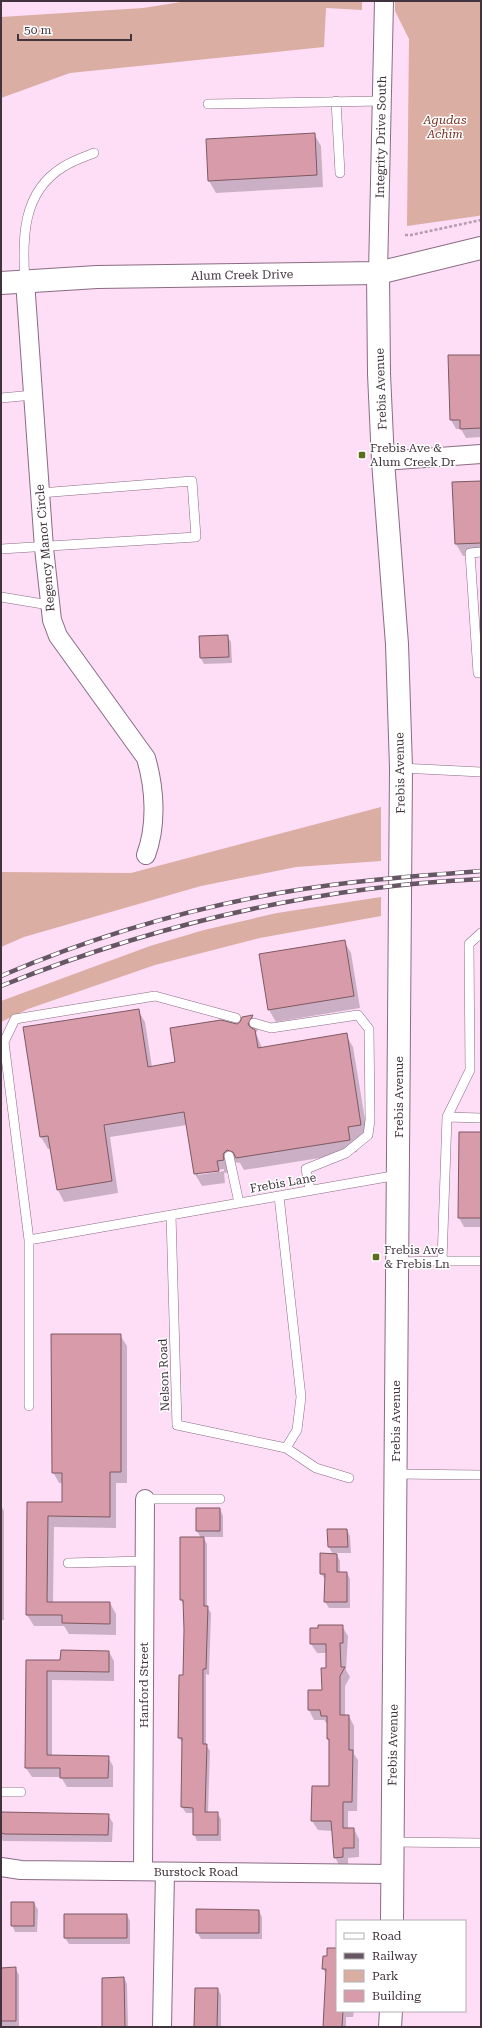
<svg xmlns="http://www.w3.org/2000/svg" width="482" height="2028" viewBox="0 0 482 2028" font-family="'Roboto Serif',serif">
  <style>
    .green { fill: #dbaea4 }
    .shadow { fill: #0003; fill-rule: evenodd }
    .building { fill: #d79ba9; stroke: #7e5962 }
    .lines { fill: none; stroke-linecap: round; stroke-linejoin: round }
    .lane-casing { stroke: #896c83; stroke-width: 10 }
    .street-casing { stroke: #896c83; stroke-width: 20 }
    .secondary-casing { stroke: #896c83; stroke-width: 24 }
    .primary-casing { stroke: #896c83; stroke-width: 24 }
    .path { stroke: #b49bae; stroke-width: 2.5; stroke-dasharray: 3 2; stroke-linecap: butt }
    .lane { stroke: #fff; stroke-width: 9 }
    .street { stroke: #fff; stroke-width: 18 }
    .secondary { stroke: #fff; stroke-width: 22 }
    .primary { stroke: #fff; stroke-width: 22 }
    .rail-casing { stroke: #675664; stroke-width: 4.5 }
    .rail { stroke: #fff; stroke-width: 3; stroke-dasharray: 9; stroke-linecap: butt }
    .poi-dot { fill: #5b6f1d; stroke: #fff; stroke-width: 1.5 }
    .labels { text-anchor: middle; stroke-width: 3; stroke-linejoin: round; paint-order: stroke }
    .park-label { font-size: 12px; font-style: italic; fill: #793223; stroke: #fff }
    .street-label { font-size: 12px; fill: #41343e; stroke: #fff }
    .poi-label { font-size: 12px; fill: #41343e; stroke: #fff; text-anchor: start }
  </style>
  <rect width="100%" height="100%" fill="#feddf7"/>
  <path class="green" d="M187 1H362V10L326 8 324 47 70 73 1 98V17L143 8Z
    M395 1H481V215L478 216 407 226 409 39 395 11Z
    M381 807V861L296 867 201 886 24 937 1 947V872L131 873Z
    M381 897V916L260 938 155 965 28 1009 1 1022V1001L150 946 204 930 277 913Z"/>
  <path class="shadow" d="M314 134 321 146 323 187 216 193 209 181Z
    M481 356V437L466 438 461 429H456L451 420Z
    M481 482V555L463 556 456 544Z
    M227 636 231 642 232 663 204 664 201 658 200 637Z
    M344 941 351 953 360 1008 276 1022 269 1010 260 955Z
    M138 1010 145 1022 152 1067 176 1063 252 1016 259 1028 256 1033 262 1048 346 1035 353 1047 368 1137 355 1139 357 1152 244 1170 240 1163 234 1162 230 1172 224 1173 225 1183 202 1186 195 1174 187 1125 110 1137 118 1193 64 1202 58 1190 51 1149H48L41 1137 24 1028ZM224 1169V1171L198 1175V1173Z
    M481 1133V1227H464L459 1218Z
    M120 1335 127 1346V1483H116V1528L54 1527 53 1603H110L116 1614V1635L69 1634 64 1626H34L27 1615 28 1503H63V1483H59L53 1472Z
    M1 1506 4 1511V1620H1Z
    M220 1509 223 1516V1537H203L207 1544V1607L211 1613 209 1675 206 1674V1745L210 1751 208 1813H217L221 1819V1841H197L194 1834V1813H186L182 1807 183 1744 179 1738 184 1676V1606L181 1600 201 1538 197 1531Z
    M347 1530 350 1536 351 1553H336L340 1561V1573H347L350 1579V1608H329L325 1602 326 1580 321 1574V1554L333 1555 329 1547Z
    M342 1626 348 1636 346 1670 350 1677 345 1686V1716H349L354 1726V1754L358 1760 357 1811H348V1829H354L359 1839V1857L348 1858V1867H340L335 1857 333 1831 318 1830 312 1821 330 1787V1743L328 1739V1725L324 1720H314L309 1710V1691H323L327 1669V1653H317L311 1644Z
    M109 1652 114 1661V1681L52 1680V1756L108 1757 113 1766V1787H67L61 1777H32L26 1768 27 1661H61Z
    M1 1689 2 1691V1738H1Z
    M1 1813 108 1815 113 1823 112 1842 3 1841 1 1836Z
    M34 1903 38 1910 37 1932H15L12 1925Z
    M259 1911 262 1917V1939H201L197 1932Z
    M127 1915 130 1921V1944H69L65 1938Z
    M329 1948H337V2011H354L353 2017H346V2027H324L327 1975 323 1969 329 1957Z
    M15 1968 19 1975V2027H1V1969Z
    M124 1978 127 1984 128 2027H102Z
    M218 1989 221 1995V2027H195Z"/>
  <path class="building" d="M315 133 317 175 208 181 206 139Z
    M448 355H481V428L460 429V420H450Z
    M481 481V543L455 544 452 482Z
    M228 635 229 657 200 658 199 636Z
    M345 940 354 996 268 1010 259 954Z
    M139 1009 148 1067 175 1062 170 1028 221 1020 237 1024 240 1022 242 1017 253 1015 248 1024 250 1027 255 1030 258 1048 347 1033 361 1125 348 1127 350 1140 236 1158 233 1152 227 1150 223 1154 224 1160 217 1161 219 1171 194 1174 184 1112 104 1125 112 1181 57 1190 48 1136 40 1137 23 1027Z
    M459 1132H481V1218H458Z
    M51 1334H121V1472H110V1517L48 1516 47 1602H110V1624L62 1623V1615H26L27 1502H62V1473H52Z
    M196 1508H220V1531H196Z
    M327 1529H347L348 1547H328Z
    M180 1537H204V1606H208L206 1669H203V1744H207L205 1812H218V1835H193V1808L181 1807 182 1738H178L179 1675H183L184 1630 183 1600H180Z
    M320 1553 337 1554V1572H347V1602H324L325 1574H320Z
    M318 1625H343V1643H340L341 1667H345L340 1676V1715H349V1750H353L352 1802H343V1828H354V1848H343V1857L334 1858 331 1821H311L312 1786H329V1739H327V1716H321L320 1710H308V1690H322L321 1668H326V1644H310V1628H318Z
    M61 1650 109 1651V1672L47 1671V1755L109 1756 108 1778H60V1768H25L26 1660H60Z
    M1 1812 109 1814 108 1835 5 1834 1 1833Z
    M11 1902H34V1926H11Z
    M196 1909 259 1910V1933H196Z
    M64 1914H127V1938H64Z
    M327 1948H337V2011H343L342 2027H323L326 1969H322L323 1956H327Z
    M16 1967V2021H1V1968Z
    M124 1977 125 2027H102V1978Z
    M195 1988H218L217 2027H194Z"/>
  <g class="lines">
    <defs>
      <path id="lane" d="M336 101 340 173
        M208 104 382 101
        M25 281C22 239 22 192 63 167 72 161 84 157 94 153
        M1 398 33 395
        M1 549 196 537 192 481 40 493
        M481 552 470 553 478 673H481
        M1 597 49 605
        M401 768 481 772
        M254 1023 271 1028 358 1015 369 1029 370 1120 368 1135 346 1153 306 1169 310 1190
        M447 1117 481 1118
        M229 1156 239 1203
        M279 1196 301 1397 297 1430 286 1448
        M171 1215 177 1425 286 1448 316 1468 349 1478
        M29 1240 4 1042 15 1019 155 996 236 1018
        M442 1261H481
        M397 1262 442 1261 447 1117 470 1070 469 944 481 933
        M29 1406V1240L398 1175
        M396 1474 481 1475
        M145 1499H220
        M68 1563 145 1561
        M1 1792H21
        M392 1842 481 1843"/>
      <path id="street" d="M378 273 384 1
        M25 281 44 548 52 620 58 636 146 758C155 789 157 825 146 855
        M383 461 481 454
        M1 1867 21 1870 392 1874
        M143 1871 145 1499
        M162 2027 165 1872"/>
      <path id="secondary" d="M378 273 379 374 383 461 397 644 401 768 392 1921
        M390 2027 391 2011"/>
      <path id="primary" d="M1 283 97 277 378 273 481 248"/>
    </defs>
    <use href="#lane" class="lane-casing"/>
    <use href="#street" class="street-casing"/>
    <use href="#secondary" class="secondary-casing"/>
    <use href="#primary" class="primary-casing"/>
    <path class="path" d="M405 235H411L481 220"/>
    <use href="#lane" class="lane"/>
    <use href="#street" class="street"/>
    <use href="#secondary" class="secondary"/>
    <use href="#primary" class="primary"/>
    <defs>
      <path id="rail" d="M1 976C90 938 184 910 279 893 346 881 414 876 481 871
        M1 986C156 924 314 887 481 879"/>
    </defs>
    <use href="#rail" class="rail-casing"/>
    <use href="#rail" class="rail"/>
  </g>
  <g class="poi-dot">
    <rect x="358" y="451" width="8" height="8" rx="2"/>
    <rect x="372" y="1253" width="8" height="8" rx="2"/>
  </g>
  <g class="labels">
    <g class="park-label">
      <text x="445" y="124">Agudas<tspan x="445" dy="14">Achim</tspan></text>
    </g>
    <g class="street-label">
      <text transform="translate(381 137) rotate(-89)" y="4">Integrity Drive South</text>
      <text transform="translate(242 275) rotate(-1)" y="4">Alum Creek Drive</text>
      <text transform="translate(381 389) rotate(-92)" y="4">Frebis Avenue</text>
      <text transform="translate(45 548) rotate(-95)" y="4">Regency Manor Circle</text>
      <text transform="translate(400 773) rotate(-91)" y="4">Frebis Avenue</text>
      <text transform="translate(399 1097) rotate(-90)" y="4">Frebis Avenue</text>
      <text transform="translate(283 1183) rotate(-10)" y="4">Frebis Lane</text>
      <text transform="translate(164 1375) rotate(-92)" y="4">Nelson Road</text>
      <text transform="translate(396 1421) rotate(-90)" y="4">Frebis Avenue</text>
      <text transform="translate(144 1685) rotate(-90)" y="4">Hanford Street</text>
      <text transform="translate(393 1745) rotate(-89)" y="4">Frebis Avenue</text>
      <text x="196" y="1876">Burstock Road</text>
    </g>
    <g class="poi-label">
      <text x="370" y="452">Frebis Ave &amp;<tspan x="370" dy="14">Alum Creek Dr</tspan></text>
      <text x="384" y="1254">Frebis Ave<tspan x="384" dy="14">&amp; Frebis Ln</tspan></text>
    </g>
  </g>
  <rect width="482" height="2028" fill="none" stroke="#41343e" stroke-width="4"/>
  <rect x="336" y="1920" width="130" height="92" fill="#ffffff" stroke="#b3aeb2"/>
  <rect x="344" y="1933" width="20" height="6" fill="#ffffff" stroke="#b3aeb2"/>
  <text x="372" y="1940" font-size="12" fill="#41343e">Road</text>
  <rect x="344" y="1953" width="20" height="6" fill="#675664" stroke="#b3aeb2"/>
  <text x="372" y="1960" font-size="12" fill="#41343e">Railway</text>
  <rect x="344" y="1970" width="20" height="12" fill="#dbaea4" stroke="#b3aeb2"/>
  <text x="372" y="1980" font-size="12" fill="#41343e">Park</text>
  <rect x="344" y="1990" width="20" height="12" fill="#d79ba9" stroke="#b3aeb2"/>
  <text x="372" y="2000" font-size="12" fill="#41343e">Building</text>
  <path d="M18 34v6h113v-6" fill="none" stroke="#41343e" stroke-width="2"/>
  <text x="24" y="34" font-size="12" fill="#41343e" stroke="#ffffff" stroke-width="3" paint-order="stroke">50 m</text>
</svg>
